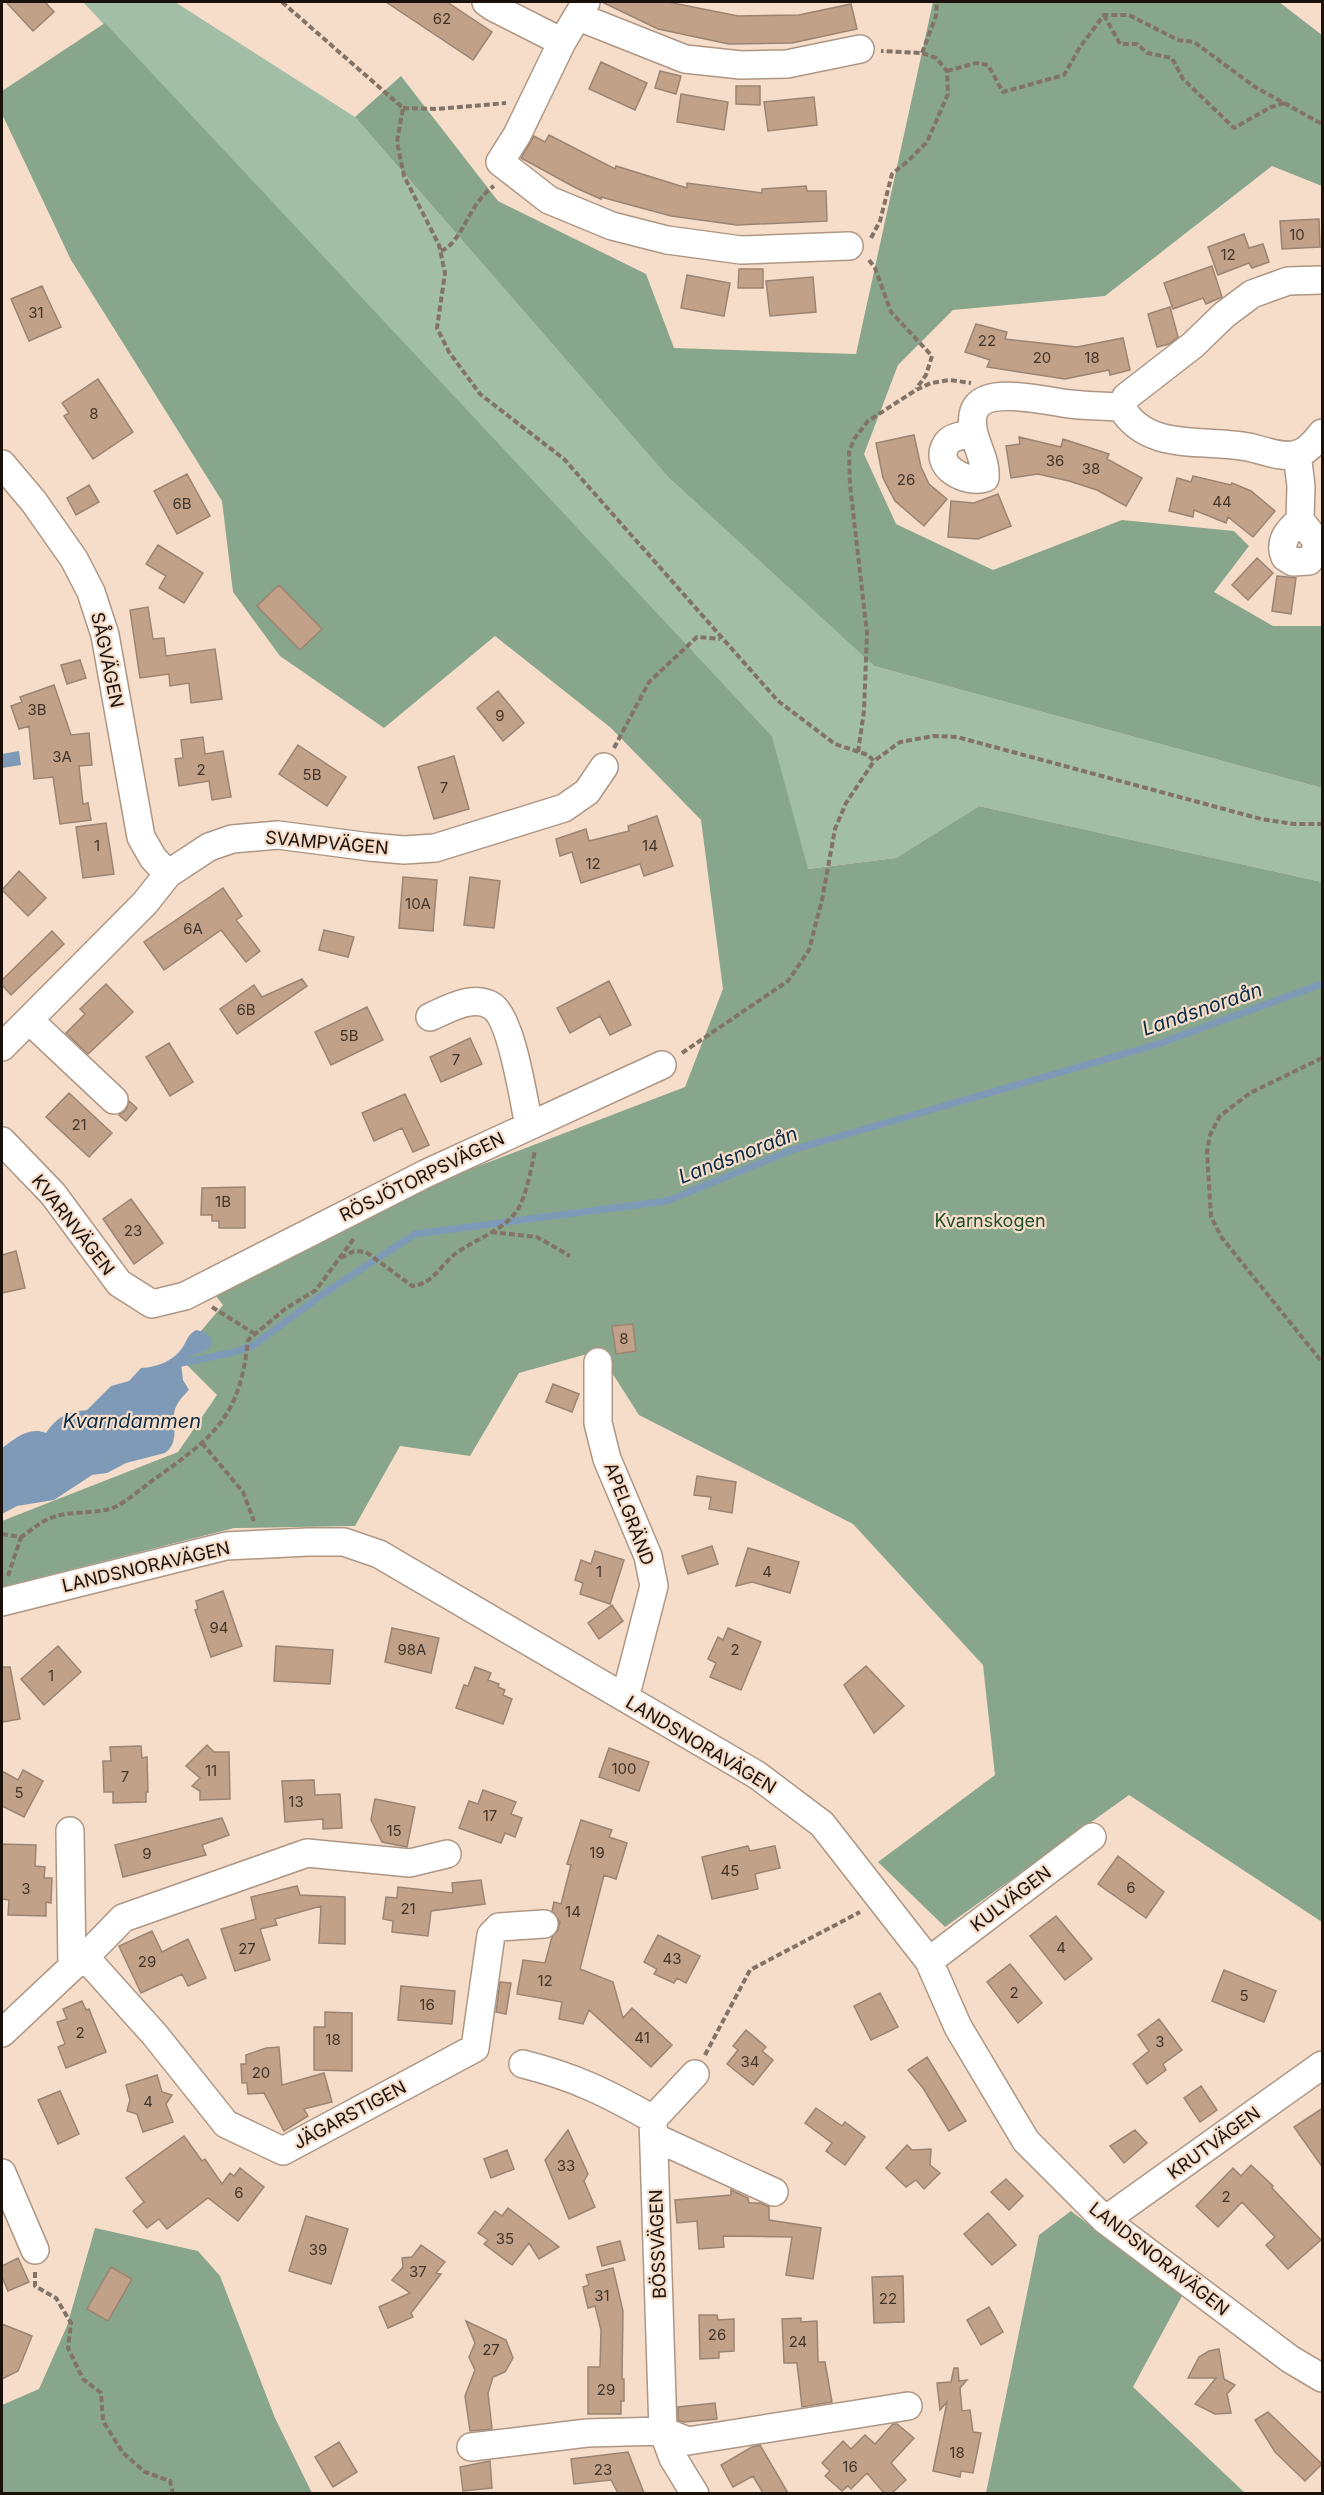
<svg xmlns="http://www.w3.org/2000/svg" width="1324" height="2495" viewBox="0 0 1324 2495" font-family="Inter,sans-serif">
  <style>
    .green { fill: #a3bea6 }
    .forest { fill: #88a68b }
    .water { fill: #7e9ab6 }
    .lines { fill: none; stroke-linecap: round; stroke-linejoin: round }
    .stream { stroke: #7e9ab6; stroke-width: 7 }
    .building { fill: #c1a187; stroke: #9b8472; stroke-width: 1.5 }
    .minor-casing { stroke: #ae9684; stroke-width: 30 }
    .path { stroke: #837366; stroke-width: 4; stroke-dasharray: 6 3; stroke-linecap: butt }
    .minor { stroke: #fff; stroke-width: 27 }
    .labels { text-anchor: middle; stroke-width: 4.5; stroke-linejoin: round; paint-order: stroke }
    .number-label { font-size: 15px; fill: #433529 }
    .street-label { font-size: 18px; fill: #19110a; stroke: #f6ddc9 }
    .park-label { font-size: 18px; fill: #1e4e28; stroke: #f6ddc9 }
    .water-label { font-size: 20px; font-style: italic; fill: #092c49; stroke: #f6ddc9 }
  </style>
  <rect width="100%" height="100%" fill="#f6ddc9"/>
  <path class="green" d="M83 2H175L355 117 668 477 874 666 1322 788V882L979 806 896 858 807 869 772 736Z"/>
  <path class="forest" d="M933 2H1279L1322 35V186L1272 166 1105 296 953 310 898 365 864 454 896 524 993 570 1122 520 1234 531 1249 546 1214 592 1273 626H1322V788L874 666 668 477 355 117 401 76 498 201 646 274 674 348 856 354Z
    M105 23 772 736 808 869 896 858 979 806 1322 882V1922L1129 1795 945 1927 878 1862 995 1775 983 1665 853 1524 639 1415 598 1351 519 1373 470 1456 400 1446 355 1526 234 1528 2 1587V1521L178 1452 217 1395 179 1357 223 1305 212 1291 330 1223 685 1087 723 989 701 820 611 728 495 636 384 728 280 656 233 592 222 501 71 260 2 114V91Z
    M1071 2211 1182 2296 1133 2387 1245 2493H986L1039 2235Z
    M95 2228 198 2251 220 2276 275 2418 312 2493 2 2494V2405L39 2389 67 2326Z"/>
  <path class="water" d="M19 751 21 765 2 768V754Z
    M196 1330 205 1332 212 1339 210 1348C202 1354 187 1355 181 1363L183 1380 189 1390C183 1396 175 1404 174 1414 173 1426 179 1443 165 1453L126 1463 107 1473 92 1475 54 1500 17 1506 2 1514V1448C15 1439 28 1426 46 1433 58 1416 67 1412 87 1410L111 1386 129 1381 141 1368C157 1367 175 1361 184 1345 188 1338 188 1335 196 1330Z"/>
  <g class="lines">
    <path class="stream" d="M181 1363 235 1352 254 1345 323 1294 415 1234 667 1201 792 1150 1158 1044 1322 984"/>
  </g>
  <path class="building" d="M6 2H45L54 12 33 31Z
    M386 2H447L492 32 473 60Z
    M602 2H668L738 16 799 15 851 4 857 29 792 43 729 44 658 29Z
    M601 62 647 83 635 110 589 89Z
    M660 71 681 76 676 94 655 88Z
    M736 86H760V105L736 104Z
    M681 94 728 102 724 130 677 122Z
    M814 97 817 125 768 131 764 102Z
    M549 135 615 169 616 166 687 188V183L762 193V189L806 186 807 191H826L827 221 737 225 671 216 601 197V199L576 188 521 158 534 136 545 142Z
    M1319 219 1320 247 1282 249 1280 221Z
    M1244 234 1249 248 1263 244 1269 262 1252 268 1249 263 1218 275 1208 247Z
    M1212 266 1222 297 1206 304 1203 298 1173 309 1164 283Z
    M739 269H763V288H738Z
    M687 275 730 283 724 316 681 308Z
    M813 277 816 312 770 316 766 281Z
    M42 286 61 327 29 341 11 299Z
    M1170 307 1178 337 1169 344 1157 347 1148 314Z
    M976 324 1007 332 1005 339 1077 347 1123 338 1130 370 1110 375 1109 370 1065 379 987 367 990 360 965 352Z
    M98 379 133 432 93 459 64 416 69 413 62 403Z
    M914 435 921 467 929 484 947 499 924 526 895 501 883 478 876 443Z
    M1019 437 1061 447 1063 439 1109 454 1107 459 1142 478 1126 506 1097 490 1069 481 1038 474 1011 478 1006 446 1020 444Z
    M187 474 210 516 177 534 154 491Z
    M1193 476 1231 485 1232 483 1251 491 1275 511 1253 537 1228 517 1226 523 1194 510 1193 517 1169 511 1177 478 1191 482Z
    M89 485 99 502 76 515 67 498Z
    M998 494 1011 526 978 539 948 537 951 501 974 503Z
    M158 545 203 573 184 603 159 588 166 576 146 564Z
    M1257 558 1273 573 1248 600 1232 585Z
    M1277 576 1296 578 1291 614 1272 611Z
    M279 585 322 629 300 650 257 606Z
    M148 607 153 639 164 638 166 656 215 649 222 699 191 703 189 683 170 686 169 674 140 678 130 610Z
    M80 660 86 678 67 684 61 665Z
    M54 685 71 735 89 733 92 765 79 766 83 804 88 803 91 820 60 824 53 777 34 779 29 726 19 729 11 706 22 702 20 697Z
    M498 691 524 723 503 741 477 708Z
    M203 737 205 754 223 751 231 797 212 800 209 781 179 786 175 759 183 758 181 740Z
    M298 745 346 777 327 806 279 774Z
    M454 756 469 809 434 819 418 767Z
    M657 816 673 866 644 876 640 864 581 883 572 852 560 856 556 839 586 829 589 841 629 831 628 826Z
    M106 823 114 874 83 878 76 827Z
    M19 871 46 898 28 916 2 890Z
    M403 877 437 880 433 931 399 928Z
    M470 877 500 881 494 928 464 925Z
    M223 888 242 916 236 920 260 951 246 962 221 930 164 970 144 942Z
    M324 930 354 937 348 957 319 950Z
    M52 931 64 944 11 995 2 985V980Z
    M302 979 307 986 237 1034 220 1009 254 985 262 997Z
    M609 981 631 1025 610 1035 600 1016 570 1033 557 1008Z
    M106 984 133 1012 88 1054 66 1033 85 1014 80 1009Z
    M367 1007 383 1040 331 1065 315 1032Z
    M470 1038 482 1064 441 1082 430 1057Z
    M169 1043 193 1082 170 1096 146 1057Z
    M69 1093 112 1133 89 1157 46 1117Z
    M405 1094 429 1145 413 1152 402 1128 374 1141 362 1113Z
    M129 1101 137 1108 126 1121 119 1115 126 1110Z
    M245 1187V1228H219V1221H212V1215H201L202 1188Z
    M131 1199 163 1243 134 1264 103 1219Z
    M16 1251 25 1288 2 1293V1255Z
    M633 1324 636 1351 616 1354 612 1326Z
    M553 1384 579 1394 572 1412 546 1402Z
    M697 1476 736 1482 732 1513 709 1509 711 1497 694 1495Z
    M712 1546 718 1564 688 1574 682 1556Z
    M748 1548 799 1562 790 1593 752 1582 736 1586Z
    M595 1551 624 1560 610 1604 580 1594 583 1583 575 1580 581 1560 591 1564Z
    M223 1591 242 1646 211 1657 195 1610 198 1609 196 1601Z
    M612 1605 623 1621 599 1639 588 1623Z
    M392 1628 439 1638 431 1673 385 1662Z
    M728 1628 761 1642 741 1690 710 1677 716 1663 708 1659 718 1637 723 1640Z
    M58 1646 81 1672 44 1705 21 1679Z
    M276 1646 333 1650 330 1684 274 1681Z
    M866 1666 904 1706 874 1733 844 1685Z
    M2 1667H10L20 1719 2 1722Z
    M475 1667 491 1673 488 1680 499 1684 498 1687 505 1690 503 1695 512 1699 503 1724 456 1708 464 1685 468 1686Z
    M207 1745 214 1752H229L230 1799 200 1800V1791L192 1786 200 1778 186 1766Z
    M141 1746 142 1758 147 1757 148 1792H146V1802L113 1803V1792H104L103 1761H111L110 1747Z
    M609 1748 649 1762 639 1791 599 1777Z
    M23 1770 43 1781 24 1817 2 1806V1771L18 1780Z
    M314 1780 315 1795 340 1794 342 1828 323 1829V1819L285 1822 282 1781Z
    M483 1790 516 1802 511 1814 522 1818 515 1837 505 1833 501 1843 459 1828 469 1801 478 1804Z
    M375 1799 415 1807 407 1847 382 1842 371 1820Z
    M222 1818 229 1835 202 1845 206 1855 123 1877 115 1845Z
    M581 1820 612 1830 609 1837 627 1843 616 1879 604 1875 580 1969 613 1982 623 2018 632 2008 672 2045 651 2067 589 2010 583 2024 559 2019 562 2002 517 1994 523 1960 545 1963 552 1937 558 1930 560 1922 552 1911 554 1902 561 1904 571 1865 567 1864Z
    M2 1844 36 1845 35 1866 45 1867 44 1878H52L51 1903 46 1902V1916L8 1915 9 1900 2 1899Z
    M748 1846 750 1851 775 1846 780 1868 755 1874 758 1889 712 1899 702 1857Z
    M1118 1856 1164 1892 1146 1918 1098 1884Z
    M481 1880 485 1904 431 1911 428 1936 392 1932 393 1921 383 1919 386 1897 397 1898 398 1887 453 1893 452 1883Z
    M297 1886 300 1895 345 1897V1944L319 1943 321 1906 275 1919 277 1925 260 1929 270 1960 235 1971 221 1929 256 1919 251 1897Z
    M1056 1916 1092 1959 1065 1980 1030 1936Z
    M152 1931 162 1952 188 1939 206 1978 188 1986 182 1974 141 1993 119 1946Z
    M658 1935 700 1956 686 1983 677 1978 674 1983 654 1974 657 1969 644 1962Z
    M1010 1964 1042 2003 1018 2023 987 1982Z
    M1224 1970 1276 1991 1264 2022 1212 2001Z
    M500 1982 511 1983 506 2014 496 2012Z
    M401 1986 455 1991 452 2024 398 2020Z
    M880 1993 898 2027 871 2040 854 2006Z
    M82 2001 86 2010 89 2009 106 2052 66 2068 58 2047 65 2044 57 2022 67 2019 63 2009Z
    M325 2012 352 2013V2071L314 2070V2027H325Z
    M1159 2019 1182 2050 1163 2064 1166 2070 1147 2084 1133 2064 1149 2051 1138 2035Z
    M746 2030 766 2047 762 2051 773 2060 753 2085 727 2064 738 2050 733 2046Z
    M279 2047 282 2085 324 2073 332 2102 304 2109 308 2116 284 2131 264 2093 248 2094 247 2083H242L241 2064H246V2055L266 2048Z
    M927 2057 966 2121 949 2131 923 2088 908 2070Z
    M157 2075 162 2092 172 2095 166 2104 173 2122 143 2132 137 2114 127 2111 130 2100 126 2085Z
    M1201 2086 1217 2110 1200 2122 1184 2098Z
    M60 2091 79 2134 58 2144 38 2100Z
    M816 2108 842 2126 845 2122 865 2137 845 2165 826 2151 832 2143 805 2123Z
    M1323 2108V2168L1294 2127Z
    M568 2130 588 2174 584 2181 595 2207 569 2219 545 2160Z
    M1135 2130 1147 2143 1124 2163 1110 2146Z
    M184 2136 202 2161 205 2159 222 2184 230 2173 234 2176 240 2168 264 2187 238 2221 208 2198 167 2229 159 2219 147 2228 133 2211 144 2202 126 2178Z
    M907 2145 912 2150 931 2149 930 2165 940 2173 924 2189 916 2180 906 2187 886 2168Z
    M507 2150 514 2169 491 2178 484 2159Z
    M1251 2165 1273 2186 1272 2188 1321 2240 1288 2269 1266 2245 1275 2237 1242 2202 1218 2227 1196 2206 1233 2168 1241 2176Z
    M1006 2179 1023 2196 1009 2210 991 2192Z
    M731 2190 748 2198 749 2203H760L769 2207V2220L821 2228 813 2279 786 2275 792 2237 723 2236 724 2247 699 2249 697 2221 677 2223 675 2200 731 2195Z
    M508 2208 549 2239 559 2247 539 2259 529 2243 512 2265 484 2244 488 2240 478 2233 495 2211 502 2216Z
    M988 2213 1016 2245 992 2265 964 2234Z
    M306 2216 348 2229 331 2284 289 2271Z
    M620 2241 625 2260 602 2266 597 2247Z
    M421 2245 445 2262 436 2273 441 2274 411 2313 413 2317 388 2328 379 2307 410 2293 392 2280 403 2267 402 2258 412 2257Z
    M18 2258 29 2282 8 2291 2 2277V2266Z
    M111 2267 132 2279 108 2321 87 2309Z
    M613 2268 623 2311 622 2379H624V2401H621V2414H588V2367H600L601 2330 595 2306 588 2308 583 2287 589 2285 586 2275Z
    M903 2276 904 2322 874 2323 872 2277Z
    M989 2307 1003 2332 981 2345 967 2320Z
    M699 2315H717L718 2320 734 2319V2351L719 2352V2358L700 2359Z
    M801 2318V2322L817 2321 818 2362H825L832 2402 802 2407 797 2363H784L782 2319Z
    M466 2321 506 2340 513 2358 505 2372 493 2377 488 2393 492 2429 470 2431 465 2396 475 2370 469 2357 475 2343Z
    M2 2324 32 2336 18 2371 2 2379Z
    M1219 2349 1224 2379 1235 2385 1227 2394 1231 2413 1215 2414 1195 2404 1216 2378H1188L1199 2357 1209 2351Z
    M954 2368H958L959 2381 967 2380 960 2388 962 2411 970 2410 973 2432 981 2433 973 2473 961 2471 960 2477 933 2471 947 2402 940 2410 937 2383 951 2382Z
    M715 2403 717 2419 684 2422 678 2420V2407Z
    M1268 2412 1322 2464 1305 2481 1275 2452 1255 2420Z
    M893 2424H897L914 2438 891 2463 906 2480 892 2493H884L867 2473 851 2489 848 2486 842 2491 825 2476 830 2471 822 2463 843 2441 851 2449 865 2435 875 2444Z
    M339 2442 357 2472 333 2487 315 2457Z
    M760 2445 788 2493H763L753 2476 733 2487 721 2465 752 2447Z
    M628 2452 644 2493H618L611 2480 574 2484 571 2459Z
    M490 2461 492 2488 463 2491 460 2467Z"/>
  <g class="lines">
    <defs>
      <path id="minor" d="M486 2 493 7 562 42
        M586 2 562 42 517 135 500 162 549 200 612 226 667 240 741 250 849 246
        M579 17 685 59 741 65 787 64 860 49
        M1322 280 1288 281 1252 294 1224 315 1193 345 1126 397 1121 407C1148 453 1204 438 1248 447 1263 450 1282 459 1298 454 1307 451 1316 441 1322 433
        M974 434C966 435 952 436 947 443 931 467 967 484 985 478 987 456 969 438 973 415 979 382 1047 402 1070 404 1087 406 1104 406 1121 407
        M1297 454 1301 486 1300 520C1289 530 1278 541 1285 557L1293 562 1309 561 1317 551 1315 539 1300 520
        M2 464 34 502 74 559 91 592 105 635 141 837 153 858 168 874
        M430 1017C448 1009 473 994 492 1006 512 1019 524 1102 529 1126
        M29 1020 114 1100
        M2 1047 145 903 168 874 209 847 232 839 278 835 370 847 404 850 435 848 564 808 587 792 604 767
        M2 1141 53 1194 119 1283 152 1304 185 1296 425 1174 662 1065
        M598 1362V1423L607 1459 648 1556 654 1586 625 1698
        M2 1602 226 1546 308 1542H344L379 1554 757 1775 822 1824 929 1961 958 2027 1026 2141 1105 2220 1290 2359 1322 2378
        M70 1831 72 1967
        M85 1957 155 2035 226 2124 283 2151 475 2048 491 1935 499 1927 544 1924
        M929 1961 1092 1837
        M2 2033 72 1967 85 1957 123 1918 307 1853 410 1863 447 1854
        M523 2064C575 2077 607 2093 653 2119
        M695 2074 653 2119 663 2431 673 2458 695 2494
        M654 2137 774 2192
        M2 2173 35 2250
        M1105 2220 1322 2065
        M471 2447 587 2433 663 2431 688 2441 908 2406"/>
    </defs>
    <use href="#minor" class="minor-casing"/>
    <path class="path" d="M282 2 403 108 397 142 404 176 439 245 445 273 437 328 449 352 480 394 564 459 778 701 835 744 868 755 874 761 900 742 934 736 957 737 1261 819 1294 824H1322
      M1104 15 1120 44H1137L1147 53 1172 58 1183 79 1234 128 1271 107 1285 103
      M922 53 936 16 937 2
      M947 71 976 63 988 65 1003 92 1064 75 1080 47 1104 15H1129L1178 40 1194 42 1255 87 1322 124
      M403 108 437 109 506 103
      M871 238 880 221 892 174 908 161 927 142 948 94 947 71 936 58 922 53 881 51
      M441 251C463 242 468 204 494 186
      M869 260 875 268 891 312 932 356 926 375 916 389
      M614 748 649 682 697 637 720 639
      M858 752 864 711 867 633 850 485 849 452 854 439 868 421 916 390 931 383 950 380 971 383
      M682 1053 788 981 809 950 822 900 835 829 846 803 874 761
      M1322 1058 1250 1093 1220 1116 1210 1135 1207 1152 1211 1217 1222 1238 1322 1362
      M491 1232 537 1237 570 1256
      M341 1258 354 1251 366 1252 412 1286C433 1284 440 1266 455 1254 475 1239 501 1232 516 1212 526 1199 532 1165 535 1150
      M212 1307 255 1334
      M202 1443 243 1492 254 1521
      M2 1534 21 1537C33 1529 42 1520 56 1516 73 1511 100 1514 115 1507 129 1500 143 1487 156 1478 216 1435 240 1416 248 1340L285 1309 316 1290 355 1237
      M8 1576 21 1537
      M705 2055 750 1970 860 1912
      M35 2272V2286L56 2298 71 2323 68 2348 83 2379 101 2393 103 2421 123 2453 145 2472 170 2481 173 2494"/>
    <use href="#minor" class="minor"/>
  </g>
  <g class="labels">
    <g class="number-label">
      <text x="442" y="24">62</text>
      <text x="1297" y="240">10</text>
      <text x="1228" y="260">12</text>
      <text x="36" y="318">31</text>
      <text x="987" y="346">22</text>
      <text x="1042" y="363">20</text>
      <text x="1092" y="363">18</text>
      <text x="94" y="419">8</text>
      <text x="1055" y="466">36</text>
      <text x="1091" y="474">38</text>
      <text x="906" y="485">26</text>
      <text x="1222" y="507">44</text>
      <text x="182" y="509">6B</text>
      <text x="37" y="715">3B</text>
      <text x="500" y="721">9</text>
      <text x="62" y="762">3A</text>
      <text x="201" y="775">2</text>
      <text x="312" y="780">5B</text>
      <text x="444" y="793">7</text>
      <text x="97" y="851">1</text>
      <text x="650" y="851">14</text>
      <text x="593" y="869">12</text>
      <text x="418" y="909">10A</text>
      <text x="193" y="934">6A</text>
      <text x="246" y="1015">6B</text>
      <text x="349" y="1041">5B</text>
      <text x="456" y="1065">7</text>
      <text x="79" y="1130">21</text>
      <text x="223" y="1207">1B</text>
      <text x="133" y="1236">23</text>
      <text x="624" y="1344">8</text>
      <text x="599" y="1577">1</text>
      <text x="767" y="1577">4</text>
      <text x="219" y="1633">94</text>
      <text x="412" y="1655">98A</text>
      <text x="735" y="1655">2</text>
      <text x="51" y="1681">1</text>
      <text x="624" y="1774">100</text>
      <text x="211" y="1776">11</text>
      <text x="125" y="1782">7</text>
      <text x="19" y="1798">5</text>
      <text x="296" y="1807">13</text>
      <text x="490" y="1821">17</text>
      <text x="394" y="1836">15</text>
      <text x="597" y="1858">19</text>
      <text x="147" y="1859">9</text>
      <text x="730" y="1876">45</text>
      <text x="1131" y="1893">6</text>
      <text x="26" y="1894">3</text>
      <text x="408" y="1914">21</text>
      <text x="573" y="1917">14</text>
      <text x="1061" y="1953">4</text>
      <text x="247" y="1954">27</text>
      <text x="672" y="1964">43</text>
      <text x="147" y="1967">29</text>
      <text x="545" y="1986">12</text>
      <text x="1014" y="1998">2</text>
      <text x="1244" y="2001">5</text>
      <text x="427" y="2010">16</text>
      <text x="80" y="2038">2</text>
      <text x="642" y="2043">41</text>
      <text x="333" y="2045">18</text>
      <text x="1160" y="2047">3</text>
      <text x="750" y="2067">34</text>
      <text x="261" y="2078">20</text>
      <text x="148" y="2107">4</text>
      <text x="566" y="2171">33</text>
      <text x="239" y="2198">6</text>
      <text x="1226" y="2202">2</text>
      <text x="505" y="2244">35</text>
      <text x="318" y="2255">39</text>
      <text x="418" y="2277">37</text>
      <text x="602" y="2301">31</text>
      <text x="888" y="2304">22</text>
      <text x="717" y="2340">26</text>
      <text x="798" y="2347">24</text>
      <text x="491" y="2355">27</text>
      <text x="606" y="2395">29</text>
      <text x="957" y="2458">18</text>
      <text x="850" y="2472">16</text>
      <text x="603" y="2475">23</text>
    </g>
    <g class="street-label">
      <text transform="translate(107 660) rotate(78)" y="6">SÅGVÄGEN</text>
      <text transform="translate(327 843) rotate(5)" y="6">SVAMPVÄGEN</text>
      <text transform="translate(422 1177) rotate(-26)" y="6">RÖSJÖTORPSVÄGEN</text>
      <text transform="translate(73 1225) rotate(52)" y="6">KVARNVÄGEN</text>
      <text transform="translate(629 1514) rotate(69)" y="6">APELGRÄND</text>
      <text transform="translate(146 1567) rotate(-13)" y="6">LANDSNORAVÄGEN</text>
      <text transform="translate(701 1745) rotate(31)" y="6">LANDSNORAVÄGEN</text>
      <text transform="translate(1011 1899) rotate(-37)" y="6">KULVÄGEN</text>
      <text transform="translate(350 2115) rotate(-28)" y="6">JÄGARSTIGEN</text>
      <text transform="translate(1214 2143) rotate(-36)" y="6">KRUTVÄGEN</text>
      <text transform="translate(658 2244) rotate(-92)" y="6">BÖSSVÄGEN</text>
      <text transform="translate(1159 2259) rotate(38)" y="6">LANDSNORAVÄGEN</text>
    </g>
    <g class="park-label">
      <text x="990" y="1227">Kvarnskogen</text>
    </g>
    <g class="water-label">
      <text transform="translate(1202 1009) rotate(-19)" y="7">Landsnoraån</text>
      <text transform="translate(738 1155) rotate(-21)" y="7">Landsnoraån</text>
      <text x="132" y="1428">Kvarndammen</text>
    </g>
  </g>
  <rect width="1324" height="2495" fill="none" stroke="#19110a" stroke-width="6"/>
</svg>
